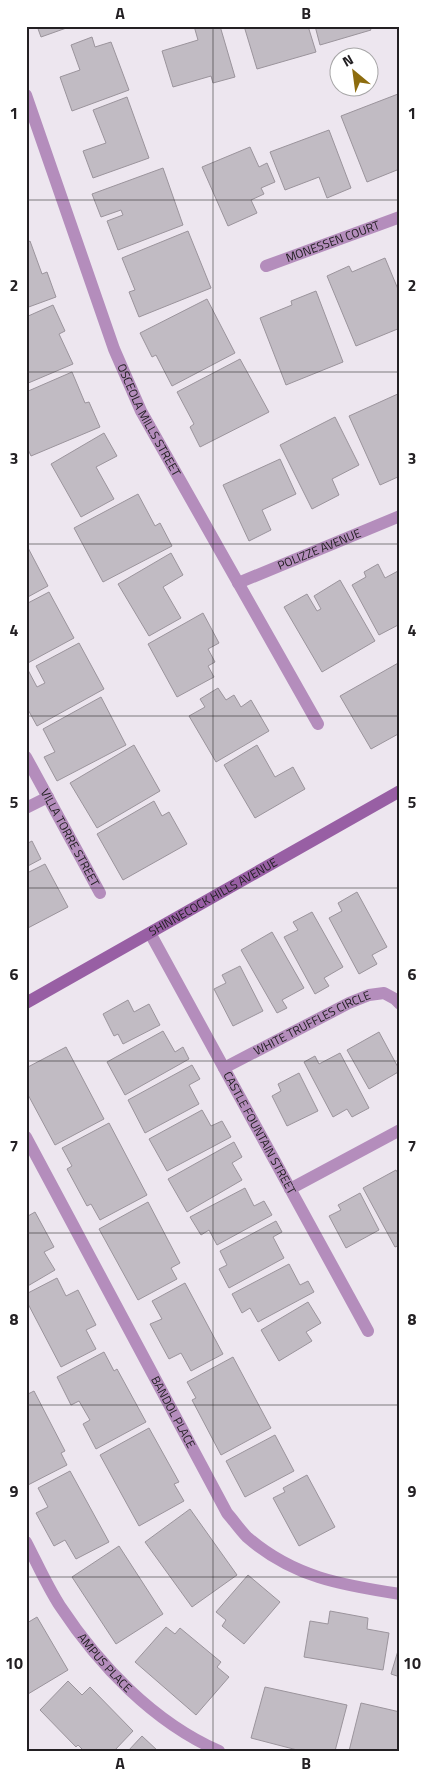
<svg xmlns="http://www.w3.org/2000/svg" width="426" height="1777" viewBox="0 0 426 1777" font-family="'Titillium Web',sans-serif">
  <style>
    .building { fill: #c1bbc3; stroke: #9b949c }
    .lines { fill: none; stroke-linecap: round; stroke-linejoin: round }
    .street { stroke: #b48dbc; stroke-width: 12 }
    .secondary { stroke: #985fa4; stroke-width: 12 }
    .grid { fill: none; stroke: #232023; stroke-width: 1; stroke-opacity: 0.55 }
    .labels { text-anchor: middle; stroke-width: 4.5; stroke-linejoin: round; paint-order: stroke }
    .street-label { font-size: 12px; fill: #232023; stroke: #fff }
    .neatline { fill: none; stroke: #232023; stroke-width: 2 }
    .grid-label { font-size: 16px; text-anchor: middle; font-weight: bold; fill: #232023 }
  </style>
  <rect width="100%" height="100%" fill="#ede6ef"/>
  <path class="building" d="M37 26H72L41 37Z
    M194 26H220L235 77 213 83 211 76 173 87 162 51 198 40Z
    M244 26H308L316 52 257 69Z
    M315 26H369L371 30 320 45Z
    M92 37 95 47 111 42 129 90 72 111 60 77 80 70 71 45Z
    M398 94 400 98V174L397 170 367 182 341 116Z
    M127 97 149 158 93 178 83 151 106 143 93 110Z
    M329 130 351 188 327 198 319 177 285 190 270 152Z
    M250 147 259 167 267 163 275 182 261 188 264 194 251 200 257 213 228 226 202 167Z
    M163 168 183 225 118 250 107 221 123 215 121 210 101 217 92 194Z
    M188 231 211 288 139 317 129 292 135 290 122 258Z
    M30 241 42 274 47 272 56 297 26 308V243Z
    M385 258 400 294V328L356 346 327 276 349 266 352 272Z
    M316 291 343 362 286 385 260 318 292 305 291 301Z
    M207 299 235 353 172 386 156 355 152 357 140 333Z
    M53 305 65 331 59 334 73 364 26 384V317Z
    M240 359 269 412 200 447 190 427 194 424 177 392Z
    M72 372 85 403 89 402 100 427 31 456 26 445V392Z
    M400 393V476L380 485 349 416Z
    M335 417 359 465 332 479 339 495 312 509 280 445Z
    M104 433 117 456 96 467 114 499 81 517 51 464Z
    M280 459 296 494 262 510 271 530 249 541 223 485Z
    M138 494 155 526 160 523 172 546 103 582 74 528Z
    M26 544 48 586 26 598Z
    M171 553 183 575 163 587 181 618 149 636 118 584Z
    M378 564 385 578 398 571 400 574V624L379 635 352 585 366 577 364 572Z
    M340 580 375 641 322 672 284 607 307 594 317 611 321 609 314 596Z
    M49 592 74 638 26 664V604Z
    M203 613 219 643 208 649 215 662 208 666 214 677 177 697 148 644Z
    M79 643 104 689 37 726 26 706V671L28 670 37 687 45 683 36 666Z
    M400 662V733L371 749 340 696Z
    M218 688 226 700 234 695 241 707 251 700 269 731 216 762 189 716 205 707 200 699Z
    M101 697 126 745 57 781 44 757 55 752 43 729Z
    M134 745 160 791 97 828 70 783Z
    M257 745 275 777 293 767 305 789 255 818 224 765Z
    M154 801 162 816 169 812 187 844 123 880 97 834Z
    M32 841 41 859 26 867V844Z
    M45 864 68 907 26 929V872L27 873Z
    M357 892 387 947 372 955 377 964 359 974 329 918 342 911 338 903Z
    M312 912 343 967 324 978 329 986 315 994 284 937 298 930 293 922Z
    M272 932 304 988 282 1000 287 1008 277 1013 241 950Z
    M240 966 263 1011 233 1026 214 989 226 983 222 975Z
    M128 1000 134 1012 149 1004 160 1025 123 1044 118 1034 114 1036 103 1014Z
    M163 1031 175 1052 183 1047 189 1059 125 1095 107 1062Z
    M379 1032 400 1071 369 1089 347 1050Z
    M66 1047 104 1119 55 1145 26 1091V1068Z
    M340 1053 369 1108 352 1117 347 1109 333 1117 304 1062 315 1056 319 1064Z
    M192 1065 200 1079 189 1085 199 1104 145 1133 128 1100Z
    M299 1073 318 1111 287 1126 272 1096 281 1091 278 1084Z
    M202 1110 211 1126 222 1121 231 1137 167 1171 149 1139Z
    M109 1123 147 1195 100 1220 91 1204 87 1206 67 1169 72 1166 62 1148Z
    M234 1142 242 1157 232 1163 242 1180 187 1212 168 1179Z
    M396 1170 400 1177V1245L395 1247 363 1188Z
    M245 1188 254 1206 264 1201 272 1215 217 1245 209 1230 201 1235 190 1217Z
    M360 1193 379 1230 346 1248 329 1216 341 1210 338 1205Z
    M148 1202 180 1263 171 1268 177 1279 138 1300 99 1229Z
    M35 1212 54 1247 44 1252 55 1270 26 1287V1213L28 1216Z
    M276 1221 282 1232 273 1237 284 1258 229 1288 219 1269 227 1265 220 1251Z
    M289 1264 300 1285 308 1281 314 1292 258 1322 250 1308 242 1313 232 1294Z
    M57 1278 66 1296 78 1290 96 1325 86 1330 96 1349 61 1367 26 1300V1294Z
    M185 1283 223 1354 191 1371 181 1353 169 1359 150 1324 162 1319 152 1301Z
    M308 1302 321 1323 306 1332 312 1341 279 1361 261 1330Z
    M104 1352 114 1371 117 1369 146 1422 96 1449 83 1424 90 1420 79 1401 71 1405 57 1377Z
    M233 1357 271 1428 221 1455 192 1400 196 1398 187 1382Z
    M34 1391 65 1451 61 1453 67 1465 26 1486V1395Z
    M149 1428 179 1482 174 1484 184 1501 139 1526 100 1455Z
    M275 1435 294 1471 245 1497 226 1461Z
    M70 1471 109 1542 76 1559 65 1540 54 1546 36 1513 48 1507 38 1488Z
    M307 1475 335 1527 299 1546 273 1498 285 1492 283 1488Z
    M190 1509 237 1575 192 1607 145 1542Z
    M119 1546 163 1614 116 1644 72 1577Z
    M248 1575 280 1602 244 1644 222 1626 226 1620 216 1612Z
    M330 1611 368 1618 367 1629 389 1633 383 1670 304 1657 310 1621 328 1624Z
    M37 1617 68 1670 28 1694 26 1622 27 1623Z
    M166 1627 175 1634 180 1628 221 1662 217 1667 229 1677 196 1715 135 1662Z
    M400 1644V1677L391 1674Z
    M68 1681 82 1695 90 1687 133 1731 114 1751H84L78 1745 76 1747 40 1710Z
    M265 1687 347 1705 335 1751H301L251 1738Z
    M361 1703 400 1712V1751H349Z
    M142 1736 158 1751H128Z"/>
  <g class="lines">
    <g class="street">
      <path id="s1" d="M26 95 114 349 141 411 318 724"/>
      <path id="s2" d="M266 266 400 217"/>
      <path id="s3" d="M238 583 400 516"/>
      <path id="s4" d="M26 757 100 893"/>
      <path d="M26 808 48 797"/>
      <path id="s5" d="M150 933 368 1331"/>
      <path id="s6" d="M224 1068 349 1003 369 995 384 993 395 999 400 1004"/>
      <path id="s7" d="M26 1137 227 1513C234 1521 240 1530 247 1537 293 1577 341 1585 400 1594"/>
      <path d="M290 1189 400 1130"/>
      <path id="s8" d="M26 1542C37 1563 47 1586 60 1606 99 1665 153 1722 219 1751"/>
    </g>
    <path class="secondary" id="s9" d="M26 1003 400 791"/>
  </g>
  <path class="grid" d="M213 26V1751M26 200H400M26 372H400M26 544H400M26 716H400M26 888H400M26 1061H400M26 1233H400M26 1405H400M26 1577H400"/>
  <g class="labels">
    <g class="street-label">
      <text dy="4" stroke="none"><textPath href="#s2" startOffset="71">MONESSEN COURT</textPath></text>
      <text dy="4" stroke="none"><textPath href="#s1" startOffset="348">OSCEOLA MILLS STREET</textPath></text>
      <text dy="4" stroke="none"><textPath href="#s3" startOffset="88">POLIZZE AVENUE</textPath></text>
      <text dy="4" stroke="none"><textPath href="#s4" startOffset="92">VILLA TORRE STREET</textPath></text>
      <text dy="4" stroke="none"><textPath href="#s9" startOffset="215">SHINNECOCK HILLS AVENUE</textPath></text>
      <text dy="4" stroke="none"><textPath href="#s6" startOffset="99">WHITE TRUFFLES CIRCLE</textPath></text>
      <text dy="4" stroke="none"><textPath href="#s5" startOffset="228">CASTLE FOUNTAIN STREET</textPath></text>
      <text dy="4" stroke="none"><textPath href="#s7" startOffset="312">BANDOL PLACE</textPath></text>
      <text dy="4" stroke="none"><textPath href="#s8" startOffset="145">AMPUS PLACE</textPath></text>
    </g>
  </g>
  <rect width="426" height="1777" fill="none" stroke="#ffffff" stroke-width="55"/>
  <g transform="translate(354 72) rotate(331)"><circle r="24" fill="#ffffff" stroke="#a7a6a7"/>
  <path d="M0-4L9 19L0 12L-9 19Z" fill="#8d6c0e"/>
  <text y="-8" font-size="14" font-weight="bold" text-anchor="middle" fill="#232023">N</text>
  </g>
  <rect x="28" y="28" width="370" height="1722" class="neatline"/>
  <g class="grid-label">
    <text x="120" y="19">A</text>
    <text x="306" y="19">B</text>
    <text x="14" y="119">1</text>
    <text x="412" y="119">1</text>
    <text x="14" y="291">2</text>
    <text x="412" y="291">2</text>
    <text x="14" y="464">3</text>
    <text x="412" y="464">3</text>
    <text x="14" y="636">4</text>
    <text x="412" y="636">4</text>
    <text x="14" y="808">5</text>
    <text x="412" y="808">5</text>
    <text x="14" y="980">6</text>
    <text x="412" y="980">6</text>
    <text x="14" y="1152">7</text>
    <text x="412" y="1152">7</text>
    <text x="14" y="1325">8</text>
    <text x="412" y="1325">8</text>
    <text x="14" y="1497">9</text>
    <text x="412" y="1497">9</text>
    <text x="14" y="1669">10</text>
    <text x="412" y="1669">10</text>
    <text x="120" y="1769">A</text>
    <text x="306" y="1769">B</text>
  </g>
</svg>
